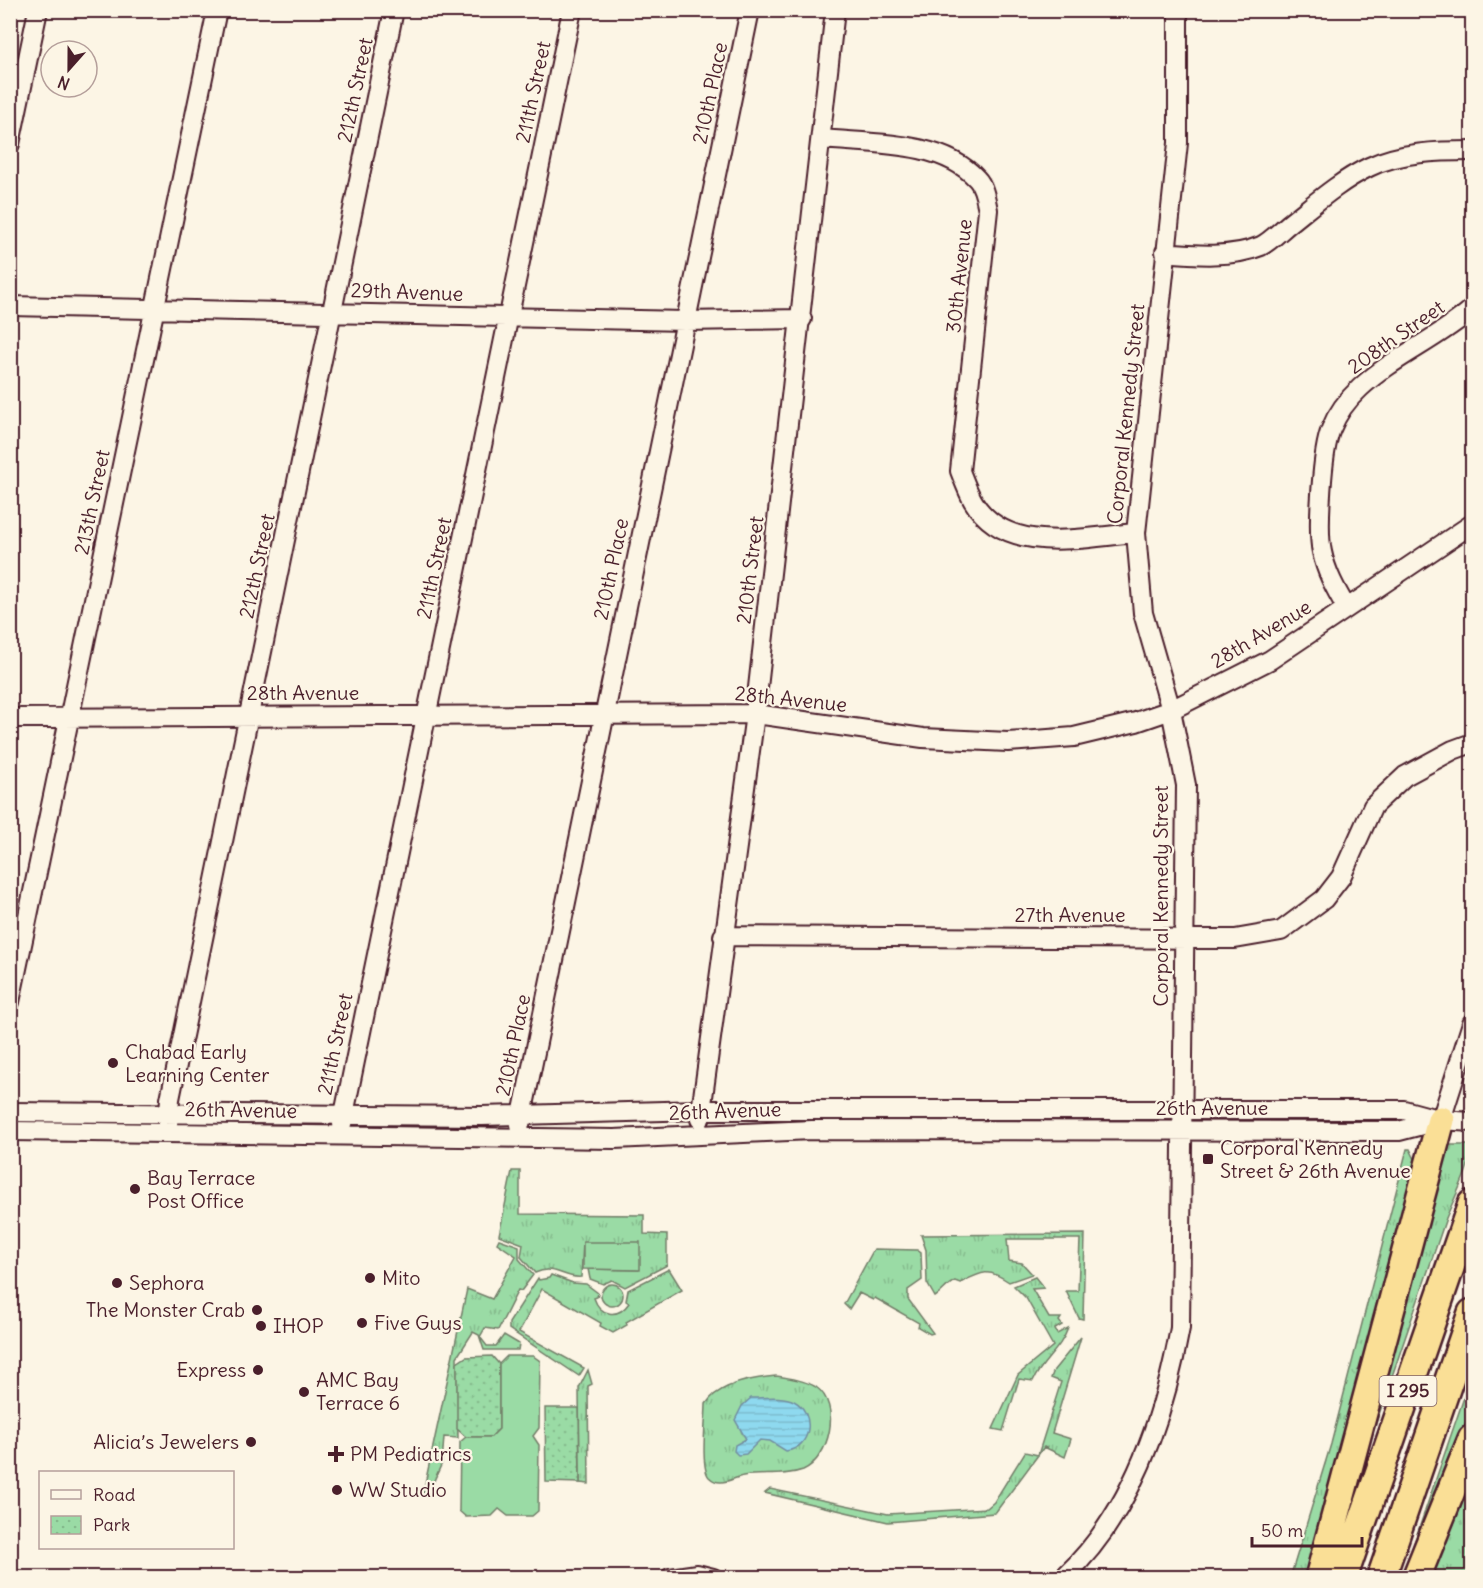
<svg xmlns="http://www.w3.org/2000/svg" width="1483" height="1588" viewBox="0 0 1483 1588" font-family="Delius,sans-serif">
  <style>
    .grass { fill: url(#grass-tufts); stroke: #727d68; stroke-width: 1.5 }
    .park { fill: url(#park-dots); stroke: #727d68; stroke-width: 1.5 }
    .pitch { fill: #9adba5; stroke: #727d68; stroke-width: 1.5 }
    .water { fill: url(#water-rules); stroke: #738fa1; stroke-width: 1.5 }
    .lines { fill: none; stroke-linecap: round; stroke-linejoin: round }
    .minor-casing { stroke: #4a1f2b; stroke-width: 22 }
    .highway-casing { stroke: #4a1f2b; stroke-width: 32 }
    .minor { stroke: #fcf5e5; stroke-width: 18 }
    .highway { stroke: #fadf96; stroke-width: 27 }
    .poi-dot { fill: #4a1f2b; stroke: #fcf5e5; stroke-width: 2 }
    .labels { text-anchor: middle; stroke-width: 4.5; stroke-linejoin: round; paint-order: stroke }
    .shield { fill: #fcf5e5; stroke: #7f5f63; stroke-width: 1.5 }
    .shield-label { font-size: 18px; font-weight: bold; fill: #4a1f2b }
    .street-label { font-size: 20px; fill: #4a1f2b; stroke: #fcf5e5 }
    .poi-label { font-size: 20px; fill: #4a1f2b; stroke: #fcf5e5; text-anchor: start }
  </style>
  <defs>
    <pattern id="grass-tufts" width="24" height="20" patternUnits="userSpaceOnUse" patternTransform="scale(1.5)"><rect width="24" height="20" fill="#9adba5"/><path d="M3 7l-1-3M5 7V3M7 7l1-3M15 17l-1-3M17 17v-4M19 17l1-3" fill="none" stroke="#86bc8e"/></pattern>
    <pattern id="park-dots" width="8" height="8" patternUnits="userSpaceOnUse" patternTransform="scale(1.5)"><rect width="8" height="8" fill="#9adba5"/><path d="M2 2h.1M6 6h.1" fill="none" stroke="#86bc8e" stroke-width="1.8" stroke-linecap="round"/></pattern>
    <pattern id="water-rules" width="6" height="5" patternUnits="userSpaceOnUse" patternTransform="scale(1.5)"><rect width="6" height="5" fill="#8ed9ef"/><path d="M0 2.5h6" fill="none" stroke="#7cbacd"/></pattern>
  </defs>
  <rect width="100%" height="100%" fill="#fcf5e5"/>
  <filter id="ink" filterUnits="userSpaceOnUse"><feTurbulence type="fractalNoise" baseFrequency=".0167" numOctaves="2"/><feDisplacementMap in="SourceGraphic" scale="12" xChannelSelector="R" yChannelSelector="G"/><feConvolveMatrix kernelMatrix="1 2 1 2 8 2 1 2 1" color-interpolation-filters="sRGB"/></filter>
  <g filter="url(#ink)">
    <path class="grass" d="M1440 1145H1472C1472 1165 1454 1198 1446 1218L1331 1555Z
      M1407 1149H1410L1418 1165 1307 1577 1290 1578 1331 1444Z
      M512 1171H520V1214L644 1215V1234L667 1235V1265L625 1287 612 1280 603 1284 590 1279 588 1269 639 1270 583 1243 581 1277C563 1279 556 1264 535 1273L521 1257 523 1244 499 1235Z
      M1085 1234 1083 1319 1079 1318 1066 1291H1078L1080 1239H1007L1009 1261 1022 1263 1032 1274 1009 1282C988 1267 981 1272 960 1283L955 1281C946 1285 943 1292 935 1297L927 1283 926 1250 921 1235Z
      M499 1239 519 1246V1259L533 1275 521 1291 518 1290 498 1330 485 1328 480 1337 487 1346H496L504 1335 519 1344 518 1350H484L479 1335 473 1332 457 1357 458 1438 444 1437 442 1463 428 1494 423 1493 467 1289 492 1299 516 1256 497 1243Z
      M874 1249 917 1250 921 1253 922 1280 908 1290V1299L933 1333 930 1334 918 1327 919 1323 875 1298 873 1300 859 1293 849 1309 844 1304Z
      M669 1269 682 1290 626 1322 627 1325 613 1333 600 1326 601 1323 542 1289 519 1332 584 1368 579 1376 509 1329V1323L538 1278 539 1280 549 1278 551 1275 573 1283 586 1284 598 1293 597 1297 594 1298C600 1316 618 1319 629 1303L626 1301 628 1290Z
      M1035 1277 1044 1288 1032 1289 1049 1318H1061L1059 1321 1062 1325 1055 1329 1057 1334 1068 1328C1061 1349 1042 1361 1033 1381L1019 1379 1003 1431 993 1429 1018 1375 1053 1346 1026 1298 1014 1286Z
      M601 1295a11 11 0 1 1 22 0a11 11 0 1 1-22 0Z
      M1081 1337 1052 1433 1071 1439 1065 1457 1044 1447 995 1513 888 1522 765 1493 770 1489 888 1514 987 1508 994 1502 1025 1452 1038 1455 1061 1382 1051 1378 1054 1370Z
      M588 1370 592 1384 588 1386 589 1484 580 1483 579 1388Z
      M1472 1374V1406L1406 1577 1402 1578Z
      M776 1376C789 1378 804 1380 816 1387 842 1405 830 1458 803 1470 784 1477 763 1473 743 1476 732 1478 720 1488 709 1477 700 1467 706 1419 706 1404 719 1383 754 1378 776 1376Z
      M1472 1456V1577L1425 1578Z"/>
    <path class="park" d="M492 1356 499 1364V1429L491 1437H466L457 1429V1363L466 1357Z
      M545 1408H579L580 1483 546 1482Z"/>
    <path class="pitch" d="M583 1242H640V1270L583 1269Z
      M507 1356H533L540 1361 539 1428 533 1436 539 1445 538 1511 532 1516H508L499 1509 492 1516 466 1517 459 1511 460 1442 466 1437H491L499 1429V1364Z"/>
    <path class="water" d="M751 1398C763 1398 783 1395 794 1401 816 1413 812 1448 786 1451L770 1441 760 1440 746 1454 738 1455 734 1451 735 1445 746 1439 735 1420 742 1406Z"/>
    <g class="lines">
      <defs>
        <path id="minor" d="M822 139C871 144 942 140 977 179 984 186 986 201 988 210L960 471C964 481 968 492 973 501 1006 557 1083 537 1136 533
          M10 144 38 10
          M1165 252C1195 255 1232 258 1261 246 1271 241 1281 230 1290 223 1314 204 1340 181 1369 167 1400 152 1438 151 1472 151
          M10 306 685 321 802 319
          M1346 607C1336 590 1326 572 1322 552 1317 530 1322 450 1331 429 1337 414 1348 399 1360 388 1393 357 1438 339 1472 309
          M10 718 755 714 923 738 1008 742 1074 737 1136 722 1171 710 1270 660 1472 524
          M723 936 1235 939 1281 931 1324 899 1341 877 1373 806 1405 776 1453 750 1472 743
          M10 1002 217 10
          M10 1112 482 1116 700 1110H1404L1441 1120 1472 1122
          M700 1119 755 714 835 10
          M1441 1120 1472 1023
          M168 1124 170 1099 394 10
          M342 1124 572 10
          M520 1125 750 10
          M10 1131 614 1139 812 1130 1399 1131 1441 1120
          M670 1578 697 1574 713 1578
          M1063 1578C1131 1515 1164 1417 1180 1328L1186 785 1171 710 1143 613 1136 533 1178 143V10"/>
        <path id="highway" d="M1319 1578 1441 1120
          M1343 1578 1472 1204
          M1381 1578 1472 1313
          M1416 1578 1472 1439"/>
      </defs>
      <use href="#minor" class="minor-casing"/>
      <use href="#highway" class="highway-casing"/>
      <use href="#minor" class="minor"/>
      <use href="#highway" class="highway"/>
    </g>
  </g>
  <g class="poi-dot">
    <circle cx="113" cy="1063" r="6"/>
    <rect x="1202" y="1153" width="12" height="12" rx="3"/>
    <circle cx="135" cy="1189" r="6"/>
    <circle cx="370" cy="1278" r="6"/>
    <circle cx="117" cy="1283" r="6"/>
    <circle cx="257" cy="1310" r="6"/>
    <circle cx="362" cy="1323" r="6"/>
    <circle cx="261" cy="1326" r="6"/>
    <circle cx="258" cy="1370" r="6"/>
    <circle cx="304" cy="1392" r="6"/>
    <circle cx="251" cy="1442" r="6"/>
    <path d="M333 1445h6v6h6v6h-6v6h-6v-6h-6v-6h6z"/>
    <circle cx="337" cy="1490" r="6"/>
  </g>
  <g class="labels">
    <rect class="shield" x="1379.5" y="1376" width="57" height="30" rx="4.5"/>
    <g class="shield-label">
      <text x="1408" y="1397">I 295</text>
    </g>
    <g class="street-label">
      <text transform="translate(355 90) rotate(-78)" y="7">212th Street</text>
      <text transform="translate(533 92) rotate(-78)" y="7">211th Street</text>
      <text transform="translate(710 93) rotate(-78)" y="7">210th Place</text>
      <text transform="translate(959 276) rotate(-84)" y="7">30th Avenue</text>
      <text transform="translate(407 292) rotate(2)" y="7">29th Avenue</text>
      <text transform="translate(1396 337) rotate(-35)" y="7">208th Street</text>
      <text transform="translate(1126 414) rotate(-84)" y="7">Corporal Kennedy Street</text>
      <text transform="translate(92 502) rotate(-78)" y="7">213th Street</text>
      <text transform="translate(257 566) rotate(-78)" y="7">212th Street</text>
      <text transform="translate(434 568) rotate(-78)" y="7">211th Street</text>
      <text transform="translate(611 569) rotate(-78)" y="7">210th Place</text>
      <text transform="translate(750 570) rotate(-83)" y="7">210th Street</text>
      <text transform="translate(1261 634) rotate(-31)" y="7">28th Avenue</text>
      <text x="303" y="700">28th Avenue</text>
      <text transform="translate(791 699) rotate(6)" y="7">28th Avenue</text>
      <text transform="translate(1161 896) rotate(-90)" y="7">Corporal Kennedy Street</text>
      <text x="1070" y="922">27th Avenue</text>
      <text transform="translate(335 1044) rotate(-78)" y="7">211th Street</text>
      <text transform="translate(513 1045) rotate(-78)" y="7">210th Place</text>
      <text x="1212" y="1115">26th Avenue</text>
      <text transform="translate(241 1110) rotate(1)" y="7">26th Avenue</text>
      <text transform="translate(725 1111) rotate(-2)" y="7">26th Avenue</text>
    </g>
    <g class="poi-label">
      <text x="125" y="1059">Chabad Early<tspan x="125" dy="23">Learning Center</tspan></text>
      <text x="1220" y="1155">Corporal Kennedy<tspan x="1220" dy="23">Street &amp; 26th Avenue</tspan></text>
      <text x="147" y="1185">Bay Terrace<tspan x="147" dy="23">Post Office</tspan></text>
      <text x="382" y="1285">Mito</text>
      <text x="129" y="1290">Sephora</text>
      <text x="245" y="1317" text-anchor="end">The Monster Crab</text>
      <text x="374" y="1330">Five Guys</text>
      <text x="273" y="1333">IHOP</text>
      <text x="246" y="1377" text-anchor="end">Express</text>
      <text x="316" y="1387">AMC Bay<tspan x="316" dy="23">Terrace 6</tspan></text>
      <text x="239" y="1449" text-anchor="end">Alicia’s Jewelers</text>
      <text x="350" y="1461">PM Pediatrics</text>
      <text x="349" y="1497">WW Studio</text>
    </g>
  </g>
  <rect width="1483" height="1588" fill="none" stroke="#fcf5e5" stroke-width="36"/>
  <rect x="18" y="18" width="1447" height="1552" fill="none" stroke="#4a1f2b" stroke-width="2" filter="url(#ink)"/>
  <rect x="39" y="1471" width="195" height="78" fill="#fcf5e5" stroke="#b59f9b" stroke-width="1.5"/>
  <rect x="51" y="1490" width="30" height="9" fill="#fcf5e5" stroke="#b59f9b" stroke-width="1.5"/>
  <text x="93" y="1501" font-size="18" fill="#4a1f2b">Road</text>
  <rect x="51" y="1516" width="30" height="18" fill="url(#park-dots)" stroke="#b59f9b" stroke-width="1.5"/>
  <text x="93" y="1531" font-size="18" fill="#4a1f2b">Park</text>
  <g transform="translate(69 69) rotate(201)"><circle r="28" fill="#fcf5e5" stroke="#b59f9b" stroke-width="1.5"/>
  <path d="M0-4.5L10 22L0 15L-10 22Z" fill="#4a1f2b"/>
  <text y="-9" font-size="16" font-weight="bold" text-anchor="middle" fill="#4a1f2b">N</text>
  </g>
  <path d="M1252 1537v9h110v-9" fill="none" stroke="#4a1f2b" stroke-width="3"/>
  <text x="1261" y="1537" font-size="18" fill="#4a1f2b" stroke="#fcf5e5" stroke-width="4.5" paint-order="stroke">50 m</text>
</svg>
